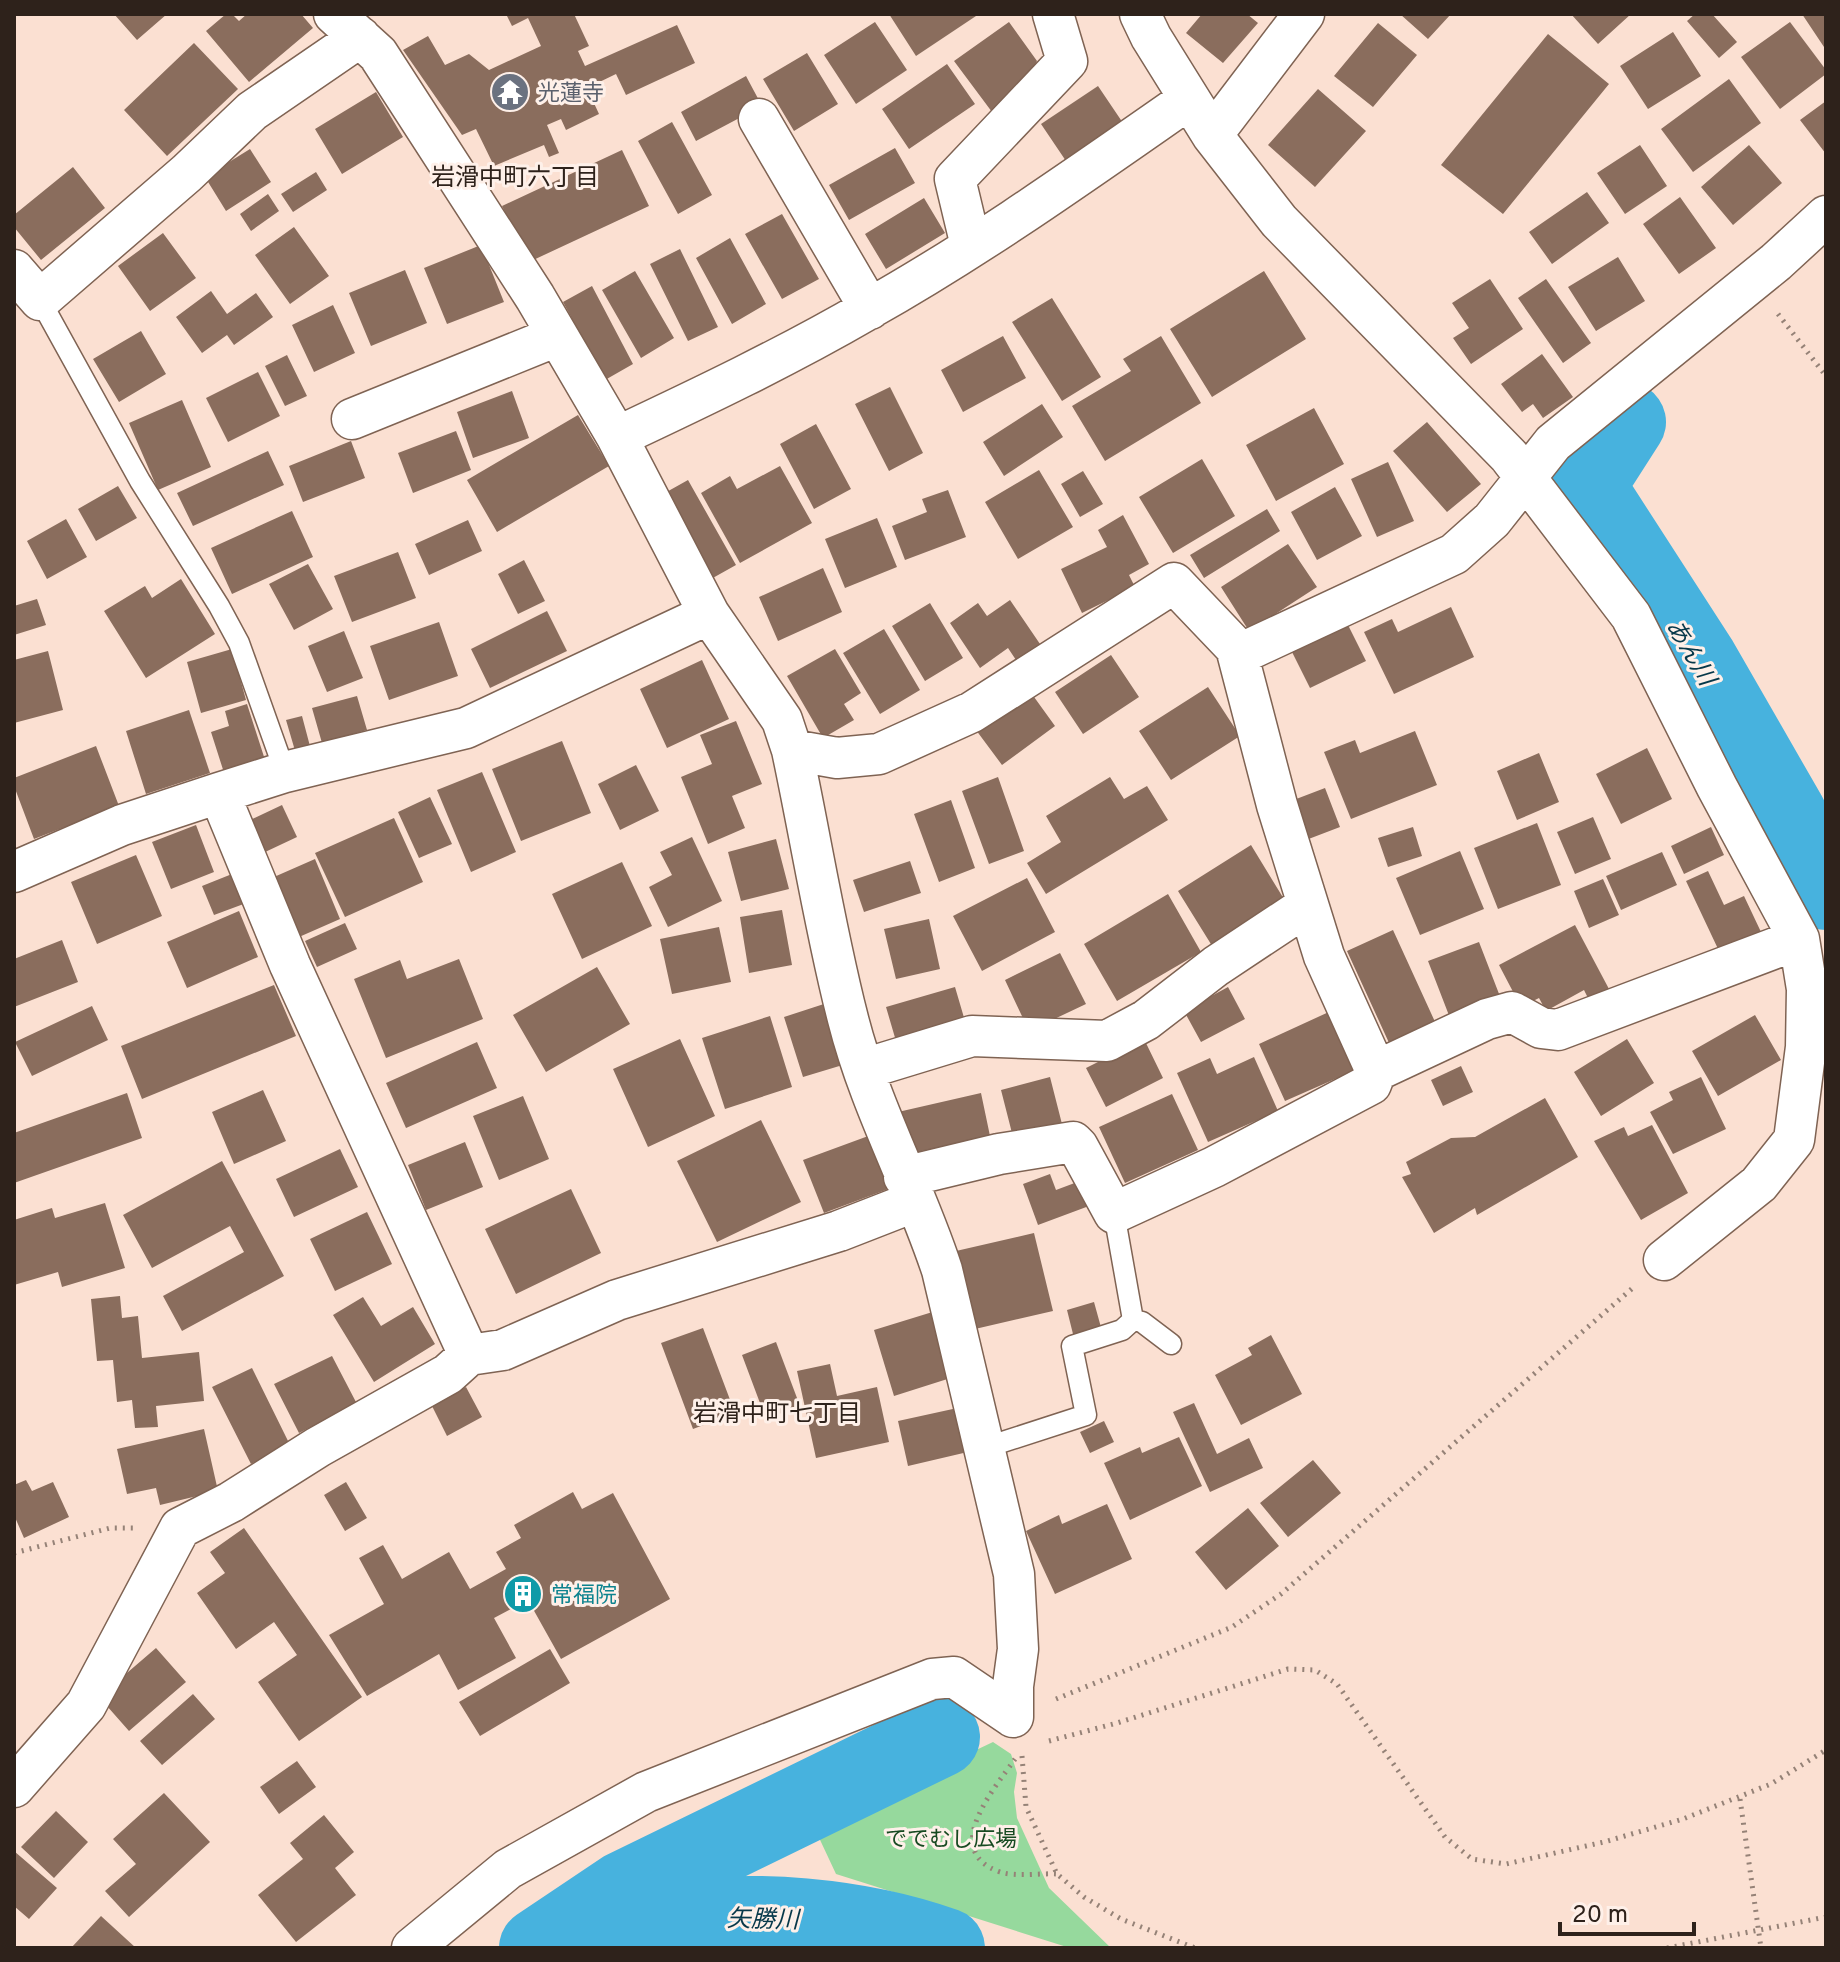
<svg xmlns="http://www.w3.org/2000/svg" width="1840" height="1962" viewBox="0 0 1840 1962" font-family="Overpass,'Noto Sans JP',sans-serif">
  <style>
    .green { fill: #96d99d }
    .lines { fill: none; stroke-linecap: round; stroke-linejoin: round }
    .river { stroke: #47b2de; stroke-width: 80 }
    .building { fill: #8a6d5d }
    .service-casing { stroke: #7f6353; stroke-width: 23 }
    .minor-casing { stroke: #7f6353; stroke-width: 43 }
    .path { stroke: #958277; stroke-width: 5; stroke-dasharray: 2 6; stroke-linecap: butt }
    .service { stroke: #fff; stroke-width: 20 }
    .minor { stroke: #fff; stroke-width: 40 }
    .labels { text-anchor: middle; stroke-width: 6; stroke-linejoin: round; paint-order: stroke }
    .worship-label { font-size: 22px; fill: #5b616d; stroke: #fef0e9; text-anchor: start }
    .culture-label { font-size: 22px; fill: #0d838f; stroke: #fef0e9; text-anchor: start }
    .park-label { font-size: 22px; fill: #174a21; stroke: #fef0e9 }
    .neighbourhood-label { font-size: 24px; fill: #2e221b; stroke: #fef0e9 }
    .water-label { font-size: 24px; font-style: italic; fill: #07384a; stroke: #fef0e9 }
  </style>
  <rect width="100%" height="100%" fill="#fbe0d2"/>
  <path class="green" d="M993 1742 1011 1754 1017 1773 1014 1792 1017 1818 1049 1888 1111 1948H1070L836 1874 814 1827Z"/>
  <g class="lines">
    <path class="river" d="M1626 422 1585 486 1698 661 1786 814 1826 890
      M585 1947C610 1939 635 1929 661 1924 748 1907 861 1918 945 1948
      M539 1948 624 1891 940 1737"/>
  </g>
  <path class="building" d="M114 14H167L137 40Z
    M226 14H232L239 21 247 14H301L313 28 249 82 206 31Z
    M506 14H574L589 46 578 51 585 66 677 25 695 63 626 95 616 74 587 88 599 114 566 130 561 119 547 125 559 153 549 157 544 145 494 166 476 129 462 135 403 50 428 36 445 65 469 54 489 70 541 46 528 18 512 26Z
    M889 14H979L916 56Z
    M1202 14H1247L1258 23 1223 63 1186 33Z
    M1400 14H1451L1428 39Z
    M1571 14H1631L1598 44Z
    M1695 14H1712L1737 42 1719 58 1687 21Z
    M1802 14H1826V50Z
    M875 22 907 70 856 104 824 55Z
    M1009 22 1037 61 1022 90 992 112 954 61Z
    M1790 22 1826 70V74L1780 109 1741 57Z
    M1378 23 1417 55 1373 107 1334 76Z
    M1673 32 1701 76 1648 109 1620 66Z
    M1548 34 1609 84 1503 214 1441 165Z
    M194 43 238 89 167 156 124 110Z
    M807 53 838 104 794 131 763 79Z
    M947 64 975 104 909 149 882 109Z
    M746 76 762 106 696 141 681 112Z
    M1729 79 1761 123 1693 172 1661 129Z
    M1098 86 1125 126 1068 164 1041 124Z
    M1318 89 1366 131 1315 187 1268 145Z
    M376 92 403 137 342 174 315 129Z
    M1826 101V154L1800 120Z
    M672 122 712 195 678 214 638 141Z
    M1640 145 1667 186 1625 214 1597 173Z
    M1749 145 1782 183 1733 225 1701 187Z
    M895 148 915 183 849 220 829 185Z
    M250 149 271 182 226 211 205 177Z
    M622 150 649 206 529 262 502 206Z
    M73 167 105 208 41 260 14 227V215Z
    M316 172 327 190 293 212 281 194Z
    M1587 192 1609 223 1552 264 1529 232Z
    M268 194 279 211 251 231 240 214Z
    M1680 197 1716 248 1679 274 1643 224Z
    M924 198 945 233 886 269 865 234Z
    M782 214 819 279 782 299 745 234Z
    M294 227 329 276 290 304 255 255Z
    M163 233 196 278 150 311 118 266Z
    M730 238 766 304 732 324 696 258Z
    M481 245 504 302 447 324 424 268Z
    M680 249 718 327 688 341 650 264Z
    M1618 257 1645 301 1596 331 1568 287Z
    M405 270 427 323 371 346 349 293Z
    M635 271 674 338 641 358 602 290Z
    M1264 271 1306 339 1212 397 1170 329Z
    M1490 279 1523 329 1471 364 1453 338 1469 328 1452 303Z
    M1546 279 1591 343 1563 363 1518 298Z
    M592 286 633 364 605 380 563 302Z
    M211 291 227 314 256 293 273 317 234 345 227 335 202 353 176 317Z
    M1052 298 1101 377 1062 401 1012 322Z
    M333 305 355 353 314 372 292 325Z
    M141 331 166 374 119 402 93 359Z
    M1003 336 1026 378 963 412 941 370Z
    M1161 336 1201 403 1105 461 1072 406 1131 371 1123 359Z
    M1542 354 1573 397 1543 418 1533 404 1522 412 1501 384Z
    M287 355 307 396 285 406 265 366Z
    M258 372 280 416 228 442 206 398Z
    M890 387 923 453 889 471 855 404Z
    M512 391 529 438 473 458 457 412Z
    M182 400 211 467 158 490 129 423Z
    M1042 404 1063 437 1004 476 983 442Z
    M1314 408 1344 464 1276 501 1246 445Z
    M578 415 609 466 497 532 467 480Z
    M1427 422 1481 484 1447 512 1393 451Z
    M816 424 851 489 814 509 780 444Z
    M456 431 471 470 413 493 398 453Z
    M351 441 365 478 303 502 289 466Z
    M268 451 284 485 193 526 177 493Z
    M1202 459 1235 516 1173 553 1139 497Z
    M1388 462 1414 521 1377 537 1351 479Z
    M780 466 812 523 740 563 701 493 730 476 737 489Z
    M1039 470 1073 527 1018 559 985 502Z
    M1083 471 1103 504 1080 517 1061 484Z
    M688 480 736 565 711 579 663 494Z
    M118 486 137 518 96 541 78 509Z
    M1335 487 1362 536 1317 560 1291 512Z
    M948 490 966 537 905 560 892 526 927 512 922 499Z
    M1267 509 1280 531 1204 578 1190 555Z
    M292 511 313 557 232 594 211 548Z
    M1123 515 1149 564 1129 575 1135 587 1082 613 1061 569 1107 547 1098 530Z
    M877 518 897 567 845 588 825 539Z
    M66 519 87 557 47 579 27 541Z
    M468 520 482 551 429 575 415 544Z
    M1288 544 1317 587 1249 631 1221 587Z
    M398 552 416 598 352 622 334 576Z
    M524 560 545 601 518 614 498 574Z
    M308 564 333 609 294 630 269 584Z
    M823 568 842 612 778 641 759 597Z
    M181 579 215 634 146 678 104 611 145 586 152 598Z
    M37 599 46 625 14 635V606Z
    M1010 600 1040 644 1016 660 1008 648 980 668 950 623 978 603 987 616Z
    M930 603 963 658 925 681 892 626Z
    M1451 607 1474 657 1394 694 1364 632 1392 619 1398 632Z
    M547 611 567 651 490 688 471 649Z
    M439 622 458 676 389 700 370 646Z
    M1347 623 1366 661 1310 688 1291 650Z
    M884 629 920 690 880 714 843 653Z
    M344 631 363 678 327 692 308 646Z
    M232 649 246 700 201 713 187 662Z
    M835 649 861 693 844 704 854 720 823 738 787 676Z
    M48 651 63 710 14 723V660Z
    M1111 655 1139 697 1083 734 1055 692Z
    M702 660 729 719 667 748 640 689Z
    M1208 687 1240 736 1171 780 1139 731Z
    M1029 690 1055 726 1002 765 976 730Z
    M357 696 367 730 322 743 312 708Z
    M247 704 267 766 226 779 211 732 229 726 225 711Z
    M189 710 210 773 146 794 126 731Z
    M302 716 311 750 296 754 286 720Z
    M736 721 762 784 732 796 745 828 708 844 681 777 712 764 700 735Z
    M1415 731 1437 785 1351 819 1324 752 1355 740 1360 753Z
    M562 741 591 813 521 841 492 769Z
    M96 746 119 806 34 839 14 786V778Z
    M1647 748 1672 799 1621 824 1596 774Z
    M1539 753 1559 802 1517 820 1497 771Z
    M636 765 659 811 620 830 598 784Z
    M482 772 516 852 471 872 437 790Z
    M998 777 1024 851 989 864 962 791Z
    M1110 777 1124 799 1147 786 1168 820 1046 894 1027 863 1061 842 1046 816Z
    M1325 788 1340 827 1306 840 1291 801Z
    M430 797 452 844 419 858 398 812Z
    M951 800 975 868 939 882 914 814Z
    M282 805 297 837 263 853 248 821Z
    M1593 817 1611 859 1575 874 1557 832Z
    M394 818 423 882 345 917 315 853Z
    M1537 823 1561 885 1498 909 1474 848Z
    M196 825 214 872 171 889 152 842Z
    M1413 827 1422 856 1388 867 1378 838Z
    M1711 827 1724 855 1684 874 1671 846Z
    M692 837 722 901 668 927 649 887 672 875 660 852Z
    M776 839 789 889 741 901 728 852Z
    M1251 845 1287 904 1214 949 1178 891Z
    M1460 851 1484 909 1420 935 1396 878Z
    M1662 852 1677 885 1621 910 1606 876Z
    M136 855 162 916 97 944 71 882Z
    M315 859 340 919 299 937 274 877Z
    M910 861 921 893 864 912 853 880Z
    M622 862 652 926 582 959 552 894Z
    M1708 871 1724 905 1744 896 1761 932 1719 951 1686 881Z
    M237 872 249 902 214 915 202 886Z
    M1027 878 1055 932 982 971 953 916Z
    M1603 879 1619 915 1589 928 1574 891Z
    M1168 894 1201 952 1117 1001 1084 944Z
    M782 910 792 965 749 973 740 917Z
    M239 911 258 957 187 988 167 942Z
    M929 919 940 969 896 979 884 929Z
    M345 923 357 949 317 967 305 941Z
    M1575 925 1609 989 1589 1000 1584 990 1546 1011 1539 998 1521 1007 1499 965Z
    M719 927 731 982 672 994 660 939Z
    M1393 930 1436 1024 1390 1045 1347 951Z
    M62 940 78 982 14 1007V959Z
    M1479 942 1501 999 1450 1018 1428 961Z
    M1060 953 1086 1004 1029 1031 1005 980Z
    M459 959 483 1019 386 1058 354 979 400 960 407 979Z
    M597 967 630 1024 546 1072 513 1015Z
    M274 985 296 1036 142 1099 121 1046Z
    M955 987 965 1021 896 1041 886 1007Z
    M1228 987 1245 1019 1201 1042 1184 1011Z
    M827 1003 846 1064 803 1077 784 1017Z
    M92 1006 108 1040 32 1076 15 1042Z
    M1331 1011 1358 1069 1285 1101 1259 1044Z
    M1755 1015 1781 1060 1718 1096 1692 1051Z
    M770 1016 792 1087 725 1109 702 1038Z
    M680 1039 715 1116 648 1147 613 1069Z
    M1144 1039 1163 1078 1106 1107 1086 1068Z
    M1627 1039 1654 1083 1601 1116 1574 1072Z
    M477 1042 497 1088 406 1128 386 1083Z
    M1254 1057 1278 1111 1208 1142 1177 1073 1210 1058 1217 1074Z
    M1461 1066 1473 1092 1443 1106 1431 1080Z
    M1050 1077 1062 1124 1013 1137 1001 1090Z
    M1701 1077 1726 1129 1673 1154 1650 1112 1673 1100 1669 1092Z
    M263 1090 286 1141 234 1164 212 1112Z
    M127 1093 142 1138 14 1183V1133Z
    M981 1093 990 1136 908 1154 898 1112Z
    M1172 1094 1198 1150 1125 1183 1099 1127Z
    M523 1096 549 1159 499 1180 473 1116Z
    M1545 1098 1578 1157 1477 1215 1475 1208 1434 1233 1402 1177 1411 1174 1406 1162 1451 1138 1475 1137Z
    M761 1120 801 1202 717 1242 677 1161Z
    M1652 1125 1688 1193 1641 1220 1594 1141 1624 1127 1628 1136Z
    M871 1135 891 1188 824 1213 803 1160Z
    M465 1142 483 1187 426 1210 408 1165Z
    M340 1149 358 1187 294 1217 276 1179Z
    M222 1161 284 1276 182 1331 163 1296 244 1252 230 1226 152 1268 123 1215Z
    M1050 1174 1056 1190 1080 1181 1089 1206 1038 1225 1023 1184Z
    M571 1189 601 1253 516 1294 485 1229Z
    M105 1203 125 1268 62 1287 58 1272 14 1285V1220L52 1208 55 1218Z
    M367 1212 392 1264 335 1291 310 1239Z
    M1034 1233 1053 1311 975 1329 956 1251Z
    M120 1296 122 1318 138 1316 142 1358 199 1352 204 1401 156 1406 158 1427 135 1428 132 1400 117 1402 113 1360 97 1361 91 1299Z
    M363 1297 381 1326 413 1307 435 1344 374 1382 333 1315Z
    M1094 1302 1102 1331 1074 1338 1067 1310Z
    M939 1310 960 1375 894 1396 874 1330Z
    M703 1328 735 1413 693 1429 661 1343Z
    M1271 1335 1302 1394 1241 1425 1215 1375 1252 1355 1248 1348Z
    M776 1342 800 1406 766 1419 742 1355Z
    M332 1356 357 1404 299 1433 274 1384Z
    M830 1364 837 1396 877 1387 889 1442 816 1458 797 1371Z
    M252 1368 290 1445 251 1464 212 1387Z
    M466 1387 482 1417 447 1436 431 1404Z
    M1194 1403 1217 1454 1249 1438 1263 1468 1210 1492 1173 1412Z
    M962 1407 972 1451 908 1466 898 1421Z
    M1104 1421 1114 1442 1090 1453 1080 1432Z
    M204 1429 218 1491 160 1505 156 1488 127 1494 117 1449Z
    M1179 1437 1202 1486 1130 1520 1104 1463 1140 1447 1142 1453Z
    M1313 1460 1341 1493 1288 1537 1260 1503Z
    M26 1480 32 1491 53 1482 69 1517 24 1538 14 1515V1485Z
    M346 1482 367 1518 345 1531 324 1495Z
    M573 1492 582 1509 613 1493 670 1599 561 1659 528 1600 494 1618 516 1658 458 1690 439 1654 367 1696 329 1635 384 1604 359 1558 383 1545 402 1579 449 1552 470 1589 506 1569 496 1552 521 1538 514 1525Z
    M1107 1504 1132 1559 1055 1594 1026 1531 1059 1515 1062 1524Z
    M1248 1508 1279 1546 1226 1590 1195 1552Z
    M244 1528 362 1697 299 1741 258 1682 297 1655 274 1622 236 1649 197 1593 225 1573 210 1552Z
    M156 1648 186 1682 129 1731 99 1697Z
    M550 1649 570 1683 480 1736 459 1702Z
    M193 1694 215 1719 162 1765 140 1741Z
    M297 1761 316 1787 279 1814 260 1787Z
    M164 1793 210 1842 129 1917 105 1891 136 1864 113 1839Z
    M56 1811 88 1842 54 1878 21 1847Z
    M324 1815 354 1852 335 1868 356 1895 296 1942 258 1895 303 1859 290 1843Z
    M14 1851 57 1888 29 1919 14 1906Z
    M101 1916 136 1948H71Z"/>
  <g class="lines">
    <defs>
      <path id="service" d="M40 300 140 481 219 606 239 643 285 772
        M1114 1213 1133 1320 1142 1322 1171 1344
        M984 1448 1086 1415 1072 1346 1122 1330 1133 1320"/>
      <path id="minor" d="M334 14 378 54 535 297 617 437 709 614 782 720 792 750C811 839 825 930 848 1019 870 1106 914 1185 942 1270L1014 1574 1018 1649 1013 1686V1717
        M1140 14 1151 37 1212 135 1279 221 1509 456 1631 616 1717 787 1799 939 1807 989 1806 1047 1794 1140 1759 1184 1664 1260
        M759 119 870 309
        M1212 135 1304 14
        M971 246 955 179 1067 61 1053 14
        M14 270 40 300 187 173 252 111 360 37
        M352 419 557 336
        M617 437C702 397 786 357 867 310 979 247 1084 172 1189 99
        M1236 648 1277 805 1324 956 1376 1071
        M792 750 837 758 879 754 972 712 1174 583 1236 648 1246 651 1454 554 1492 520 1553 443 1776 262 1826 216
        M219 793 290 965 469 1355
        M14 872 122 825 219 793 285 772 466 728 709 614
        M864 1069 972 1036 1107 1041 1146 1020 1216 966 1308 905
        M904 1177 999 1154 1073 1142 1078 1147 1114 1213 1214 1167 1371 1084 1376 1071 1487 1019 1512 1012 1541 1028 1558 1030 1799 939
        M14 1787 86 1705 180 1528 231 1502 318 1447 448 1374 469 1355 503 1350 617 1300 839 1231 916 1201
        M412 1948 508 1869 646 1792 932 1679 954 1677 1013 1717"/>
    </defs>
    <use href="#service" class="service-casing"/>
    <use href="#minor" class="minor-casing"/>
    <path class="path" d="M1778 314 1826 376
      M14 1553 110 1528H134
      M1056 1699 1232 1627 1281 1594 1635 1286
      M1049 1741 1117 1723 1288 1669 1315 1670 1337 1684 1445 1837 1472 1859 1506 1864 1604 1842 1683 1819 1771 1784 1826 1750
      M1022 1756 1026 1807 1057 1874 1084 1897 1121 1919 1195 1948
      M1015 1759C994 1789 940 1851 1000 1872 1016 1877 1040 1873 1057 1874
      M1740 1799 1761 1948
      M1667 1948 1826 1917"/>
    <use href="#service" class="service"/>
    <use href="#minor" class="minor"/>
  </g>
  <defs>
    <symbol id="temple-disc" viewBox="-11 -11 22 22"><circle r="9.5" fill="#6b7280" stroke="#fef0e9"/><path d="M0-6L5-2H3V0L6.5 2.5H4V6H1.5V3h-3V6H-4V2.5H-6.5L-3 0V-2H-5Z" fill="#fff"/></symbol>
    <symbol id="building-disc" viewBox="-11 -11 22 22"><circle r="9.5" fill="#0f9aa8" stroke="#fef0e9"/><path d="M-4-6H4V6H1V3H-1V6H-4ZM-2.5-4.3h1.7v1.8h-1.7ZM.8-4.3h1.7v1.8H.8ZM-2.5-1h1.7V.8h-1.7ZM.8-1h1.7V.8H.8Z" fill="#fff"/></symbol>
  </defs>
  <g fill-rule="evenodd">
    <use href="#temple-disc" x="488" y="70" width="44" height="44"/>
    <use href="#building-disc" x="501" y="1572" width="44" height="44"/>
  </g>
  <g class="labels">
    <g class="worship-label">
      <text x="538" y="100">光蓮寺</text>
    </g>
    <g class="culture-label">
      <text x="551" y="1602">常福院</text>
    </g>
    <g class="park-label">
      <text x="951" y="1846">ででむし広場</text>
    </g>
    <g class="neighbourhood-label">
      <text x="515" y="185">岩滑中町六丁目</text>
      <text x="777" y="1421">岩滑中町七丁目</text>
    </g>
    <g class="water-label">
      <text transform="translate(1691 652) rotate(59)" y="8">あん川</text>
      <text transform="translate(763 1919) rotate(1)" y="8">矢勝川</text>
    </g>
  </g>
  <rect width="1840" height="1962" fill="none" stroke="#2e221b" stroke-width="32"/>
  <path d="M1560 1922v12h134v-12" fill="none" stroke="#2e221b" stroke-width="4"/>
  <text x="1572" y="1922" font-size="24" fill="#2e221b" stroke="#fef0e9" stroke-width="6" paint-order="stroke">20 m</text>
</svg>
